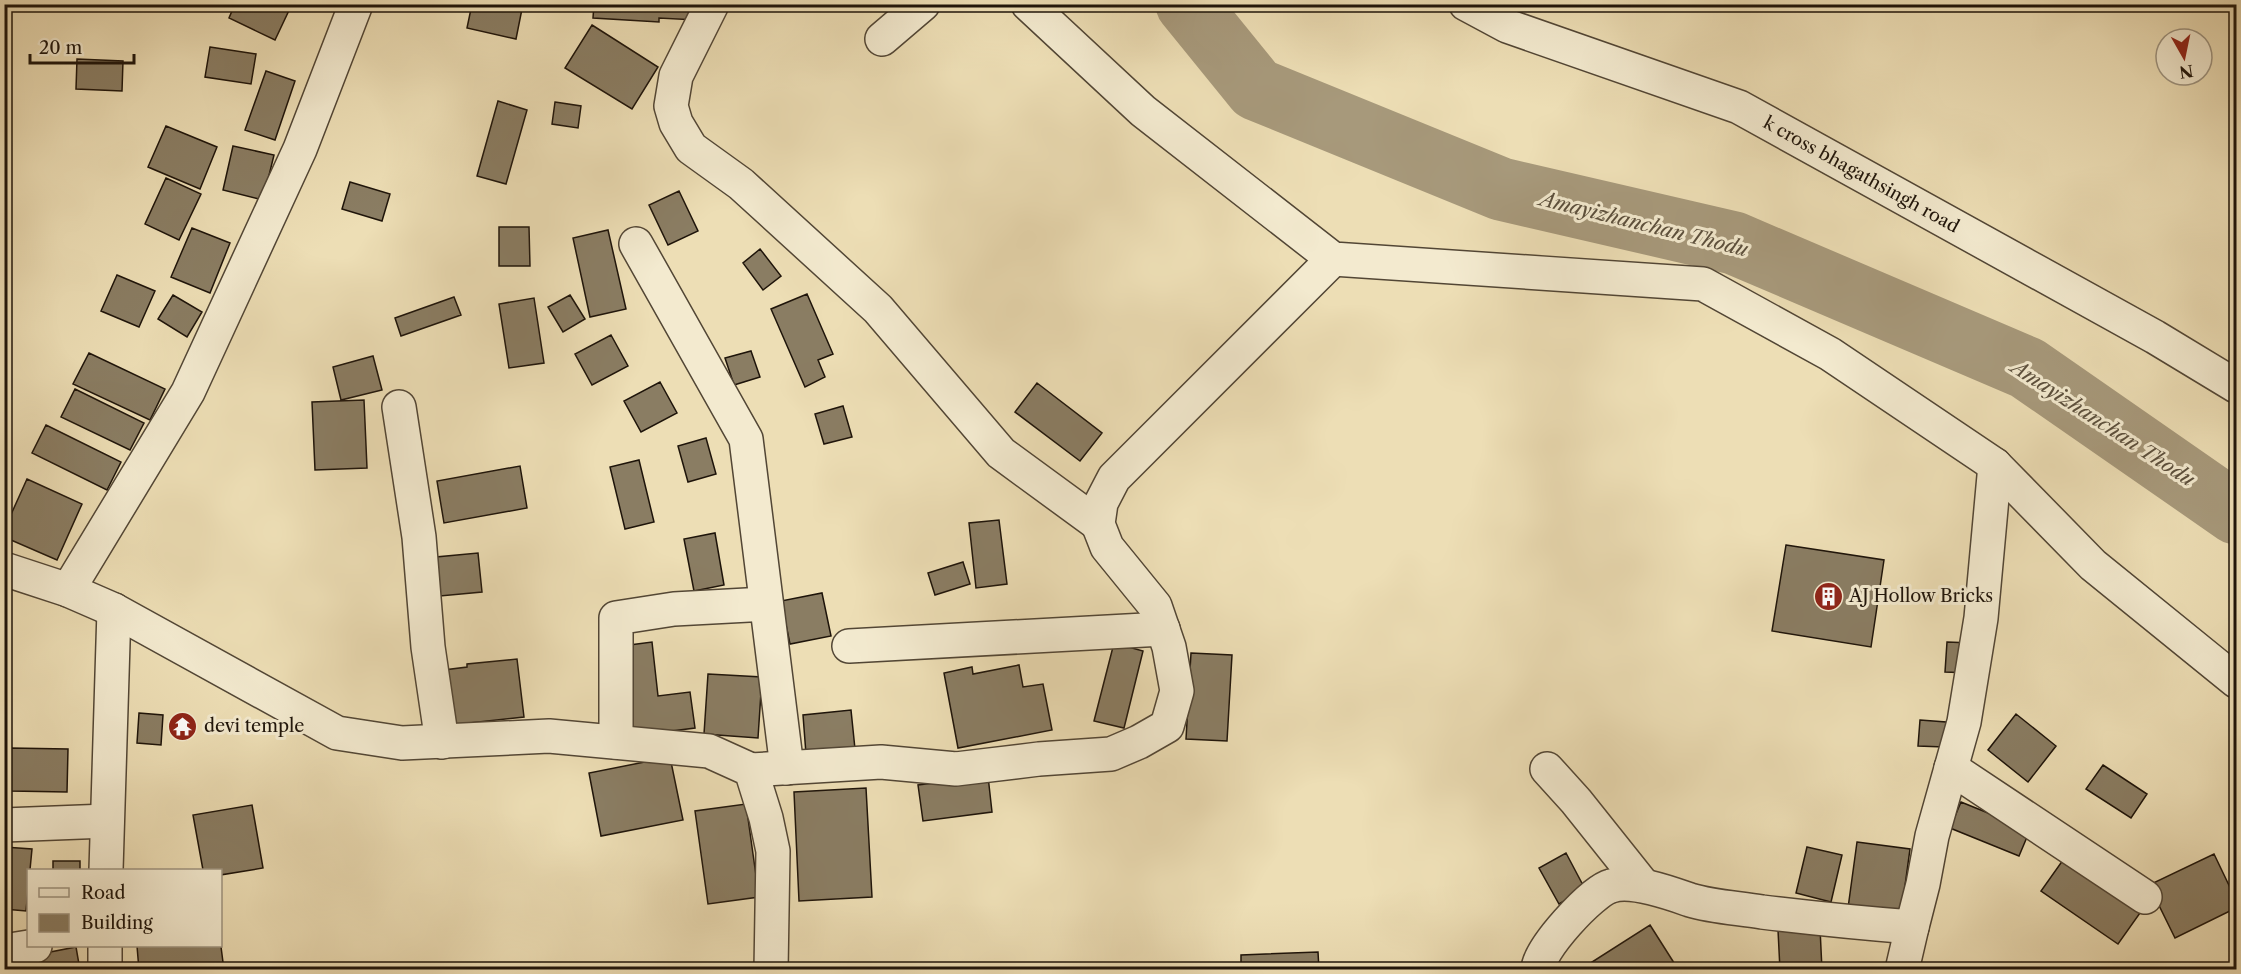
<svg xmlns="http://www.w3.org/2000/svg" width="2241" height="974" viewBox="0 0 2241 974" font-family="'Libre Caslon Text',serif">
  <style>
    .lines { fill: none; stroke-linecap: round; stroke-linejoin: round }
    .river { stroke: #a7997b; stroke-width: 63 }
    .building { fill: #8a7d63; stroke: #1e140a; stroke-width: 1.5 }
    .minor-casing { stroke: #524635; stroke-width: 36 }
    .minor { stroke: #f3eacf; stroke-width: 33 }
    .labels { text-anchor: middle; stroke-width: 6; stroke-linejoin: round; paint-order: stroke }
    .street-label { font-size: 18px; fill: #1e140a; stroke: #f3eacf }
    .poi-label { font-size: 18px; fill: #1e140a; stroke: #f3eacf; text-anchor: start }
    .water-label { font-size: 20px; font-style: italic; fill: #5c503d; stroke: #f3eacf }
  </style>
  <rect width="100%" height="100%" fill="#eddeb5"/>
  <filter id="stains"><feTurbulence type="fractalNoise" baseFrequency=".00333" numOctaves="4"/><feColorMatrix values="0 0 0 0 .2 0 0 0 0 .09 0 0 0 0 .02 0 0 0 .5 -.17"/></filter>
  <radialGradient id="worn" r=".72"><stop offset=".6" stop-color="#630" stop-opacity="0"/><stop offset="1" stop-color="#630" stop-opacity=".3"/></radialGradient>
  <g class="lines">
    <path class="river" d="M1187 4 1256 89 1501 189 1734 243 2027 368 2236 513"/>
  </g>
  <path class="building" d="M235 4H292L275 40 229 18Z
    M472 4H523L516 39 467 28Z
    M594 4H696V20L659 18V22L593 18Z
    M592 25 658 67 632 109 565 68Z
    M210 47 256 54 251 84 205 77Z
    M77 59 123 61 122 91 76 89Z
    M266 71 295 81 275 140 245 130Z
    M498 101 527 110 506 184 477 176Z
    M555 102 581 106 578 128 552 124Z
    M166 126 217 147 200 189 148 167Z
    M233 146 274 155 263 200 223 190Z
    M166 178 201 194 179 240 145 224Z
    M350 182 390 194 382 221 342 209Z
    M679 191 698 231 668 245 649 205Z
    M499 227H529L530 266H499Z
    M192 228 230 243 210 293 171 277Z
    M608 230 626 309 590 317 573 238Z
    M760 249 781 276 763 290 743 263Z
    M117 275 155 291 139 327 101 311Z
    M807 294 833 354 818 360 825 377 805 387 771 309Z
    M173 295 202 312 187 337 158 319Z
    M570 295 585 319 563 332 548 307Z
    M454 297 461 315 401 336 395 318Z
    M534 298 544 363 509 368 499 304Z
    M611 335 628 366 592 385 575 354Z
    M751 351 760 377 734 385 725 358Z
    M89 353 165 389 150 420 73 384Z
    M373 356 382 390 341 400 333 367Z
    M660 382 677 413 641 432 624 401Z
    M1037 383 1102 433 1080 461 1015 412Z
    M75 389 144 423 130 450 61 417Z
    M364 400 367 468 315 470 312 402Z
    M843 406 852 437 824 444 815 414Z
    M46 425 121 462 107 490 32 453Z
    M706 438 716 474 688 482 678 446Z
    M639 460 654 522 625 529 610 467Z
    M520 466 527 508 444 523 437 481Z
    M27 479 82 504 57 560 4 537V530Z
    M999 520 1007 584 976 588 969 523Z
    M715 533 724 585 694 591 684 539Z
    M1786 545 1884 560 1871 647 1772 631Z
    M478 553 482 592 440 596 436 557Z
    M963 562 970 584 935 595 928 573Z
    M822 593 831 636 790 644 781 601Z
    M652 642 658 696 690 692 695 728 632 736 622 646Z
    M1947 642 1972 643 1970 673 1945 672Z
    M1114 643 1143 651 1124 728 1094 721Z
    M1191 653 1232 655 1227 741 1186 739Z
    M517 659 524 717 442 726 436 671 467 667V664Z
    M1019 665 1023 687 1043 684 1052 730 958 748 944 673 972 667 973 674Z
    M708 674 762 677 758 738 704 734Z
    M851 710 855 749 806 754 803 715Z
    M139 713 163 715 161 745 137 743Z
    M2016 714 2056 746 2028 782 1988 750Z
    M1920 720 1946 722 1944 747 1918 746Z
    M10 748 68 749 67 792 10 791Z
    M670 757 683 820 601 836 589 773Z
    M2103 765 2147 794 2131 818 2086 789Z
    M988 776 992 812 923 821 918 785Z
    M866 788 872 897 799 901 794 792Z
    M1961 802 2030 830 2019 856 1950 828Z
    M746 804 759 897 708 904 695 811Z
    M252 805 263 868 220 875V870H203L193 815Z
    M1857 842 1910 849 1901 915 1848 908Z
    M4 847 32 849 26 911 4 909Z
    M1807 847 1842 855 1831 902 1796 893Z
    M1566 853 1585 889 1559 904 1539 868Z
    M2214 854 2236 900V908L2175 938 2149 885Z
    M2063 860 2140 913 2118 944 2041 891Z
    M53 861H80V870H53Z
    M1650 925 1676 966 1672 970H1597L1592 962Z
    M1820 928 1822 970H1780L1778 930Z
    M220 939 224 970H139L137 946H220Z
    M76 947 80 970H4V961Z
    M1318 952 1319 970H1241V955Z"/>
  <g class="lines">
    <defs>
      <g id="minor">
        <path d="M712 4 676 76 671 106 676 123 691 148 741 184 878 309 1001 453 1098 524"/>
        <path d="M1028 4 1143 111 1333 259 1703 284 1830 354 1995 465 2093 565 2236 681"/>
        <path id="s1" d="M1466 4 1507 26 1739 107 2155 337 2236 386"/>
        <path d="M882 39 923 4"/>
        <path d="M636 244 746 439 787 768"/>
        <path d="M399 407 419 537 428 647 442 742"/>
        <path d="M4 569 68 590 114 610 337 733 402 743 549 736 709 751 751 770 766 818 773 851 771 970"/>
        <path d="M68 590 188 392 300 149 356 4"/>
        <path d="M849 646 1163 629"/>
        <path d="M616 742V618L674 609 766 604"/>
        <path d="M1951 768 2145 897"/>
        <path d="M1547 769 1576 801 1643 885"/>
        <path d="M751 770 881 762 956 769 1039 759 1111 754 1139 742 1167 726 1177 691 1169 647 1155 606 1107 547 1098 524 1101 503 1114 478 1333 259"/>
        <path d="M4 825 107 821"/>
        <path d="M106 870 114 610"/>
        <path d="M4 951 35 946"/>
        <path d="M105 970V946"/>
        <path d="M1538 970C1537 951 1592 891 1611 886 1632 879 1670 893 1690 900 1713 907 1738 908 1762 912 1812 918 1861 923 1912 927L1923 884 1932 836 1964 722 1981 618 1995 465"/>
        <path d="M1902 970 1912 927"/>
      </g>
    </defs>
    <use href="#minor" class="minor-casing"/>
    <use href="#minor" class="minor"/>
  </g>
  <defs>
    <symbol id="building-disc" viewBox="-11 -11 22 22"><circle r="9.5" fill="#8f2418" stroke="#f3eacf"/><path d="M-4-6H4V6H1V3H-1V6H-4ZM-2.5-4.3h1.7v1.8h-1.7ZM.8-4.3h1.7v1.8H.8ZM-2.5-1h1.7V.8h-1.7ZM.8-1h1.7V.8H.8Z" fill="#fff"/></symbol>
    <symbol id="temple-disc" viewBox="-11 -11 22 22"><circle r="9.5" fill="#8f2418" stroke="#f3eacf"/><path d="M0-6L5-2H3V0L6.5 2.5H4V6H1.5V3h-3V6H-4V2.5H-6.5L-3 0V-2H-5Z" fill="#fff"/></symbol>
  </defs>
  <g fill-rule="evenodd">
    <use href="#building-disc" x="1812" y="580" width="33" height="33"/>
    <use href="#temple-disc" x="166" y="710" width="33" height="33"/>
  </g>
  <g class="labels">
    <g class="street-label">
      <text dy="6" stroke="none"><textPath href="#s1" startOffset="432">k cross bhagathsingh road</textPath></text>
    </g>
    <g class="poi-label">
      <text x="1849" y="602">AJ Hollow Bricks</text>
      <text x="204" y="732">devi temple</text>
    </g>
    <g class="water-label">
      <text transform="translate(1644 224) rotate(14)" y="7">Amayizhanchan Thodu</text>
      <text transform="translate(2103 423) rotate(33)" y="7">Amayizhanchan Thodu</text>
    </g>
  </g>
  <rect width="2241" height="974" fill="none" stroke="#eddeb5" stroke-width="24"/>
  <rect x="6" y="6" width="2229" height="962" fill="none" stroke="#1e140a" stroke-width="3"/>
  <rect x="12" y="12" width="2217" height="950" fill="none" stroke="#1e140a" stroke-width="1.5"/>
  <rect x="27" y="869" width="195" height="78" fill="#f3eacf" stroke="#9e9480" stroke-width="1.5"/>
  <rect x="39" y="888" width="30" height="9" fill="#f3eacf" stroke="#9e9480" stroke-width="1.5"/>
  <text x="81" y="899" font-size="18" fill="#1e140a">Road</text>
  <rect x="39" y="914" width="30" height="18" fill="#8a7d63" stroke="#9e9480" stroke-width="1.5"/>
  <text x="81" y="929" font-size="18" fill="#1e140a">Building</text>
  <g transform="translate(2184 57) rotate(171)"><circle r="28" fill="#f3eacf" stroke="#9e9480" stroke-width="1.5"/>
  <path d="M0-4.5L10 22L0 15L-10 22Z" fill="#8f2418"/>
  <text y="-9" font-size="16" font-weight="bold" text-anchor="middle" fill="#1e140a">N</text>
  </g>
  <path d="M30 54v9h104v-9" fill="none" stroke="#1e140a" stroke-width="3"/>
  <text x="39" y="54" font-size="18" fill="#1e140a" stroke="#f3eacf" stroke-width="4.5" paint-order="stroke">20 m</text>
  <rect width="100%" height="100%" filter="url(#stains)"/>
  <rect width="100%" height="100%" fill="url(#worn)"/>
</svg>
